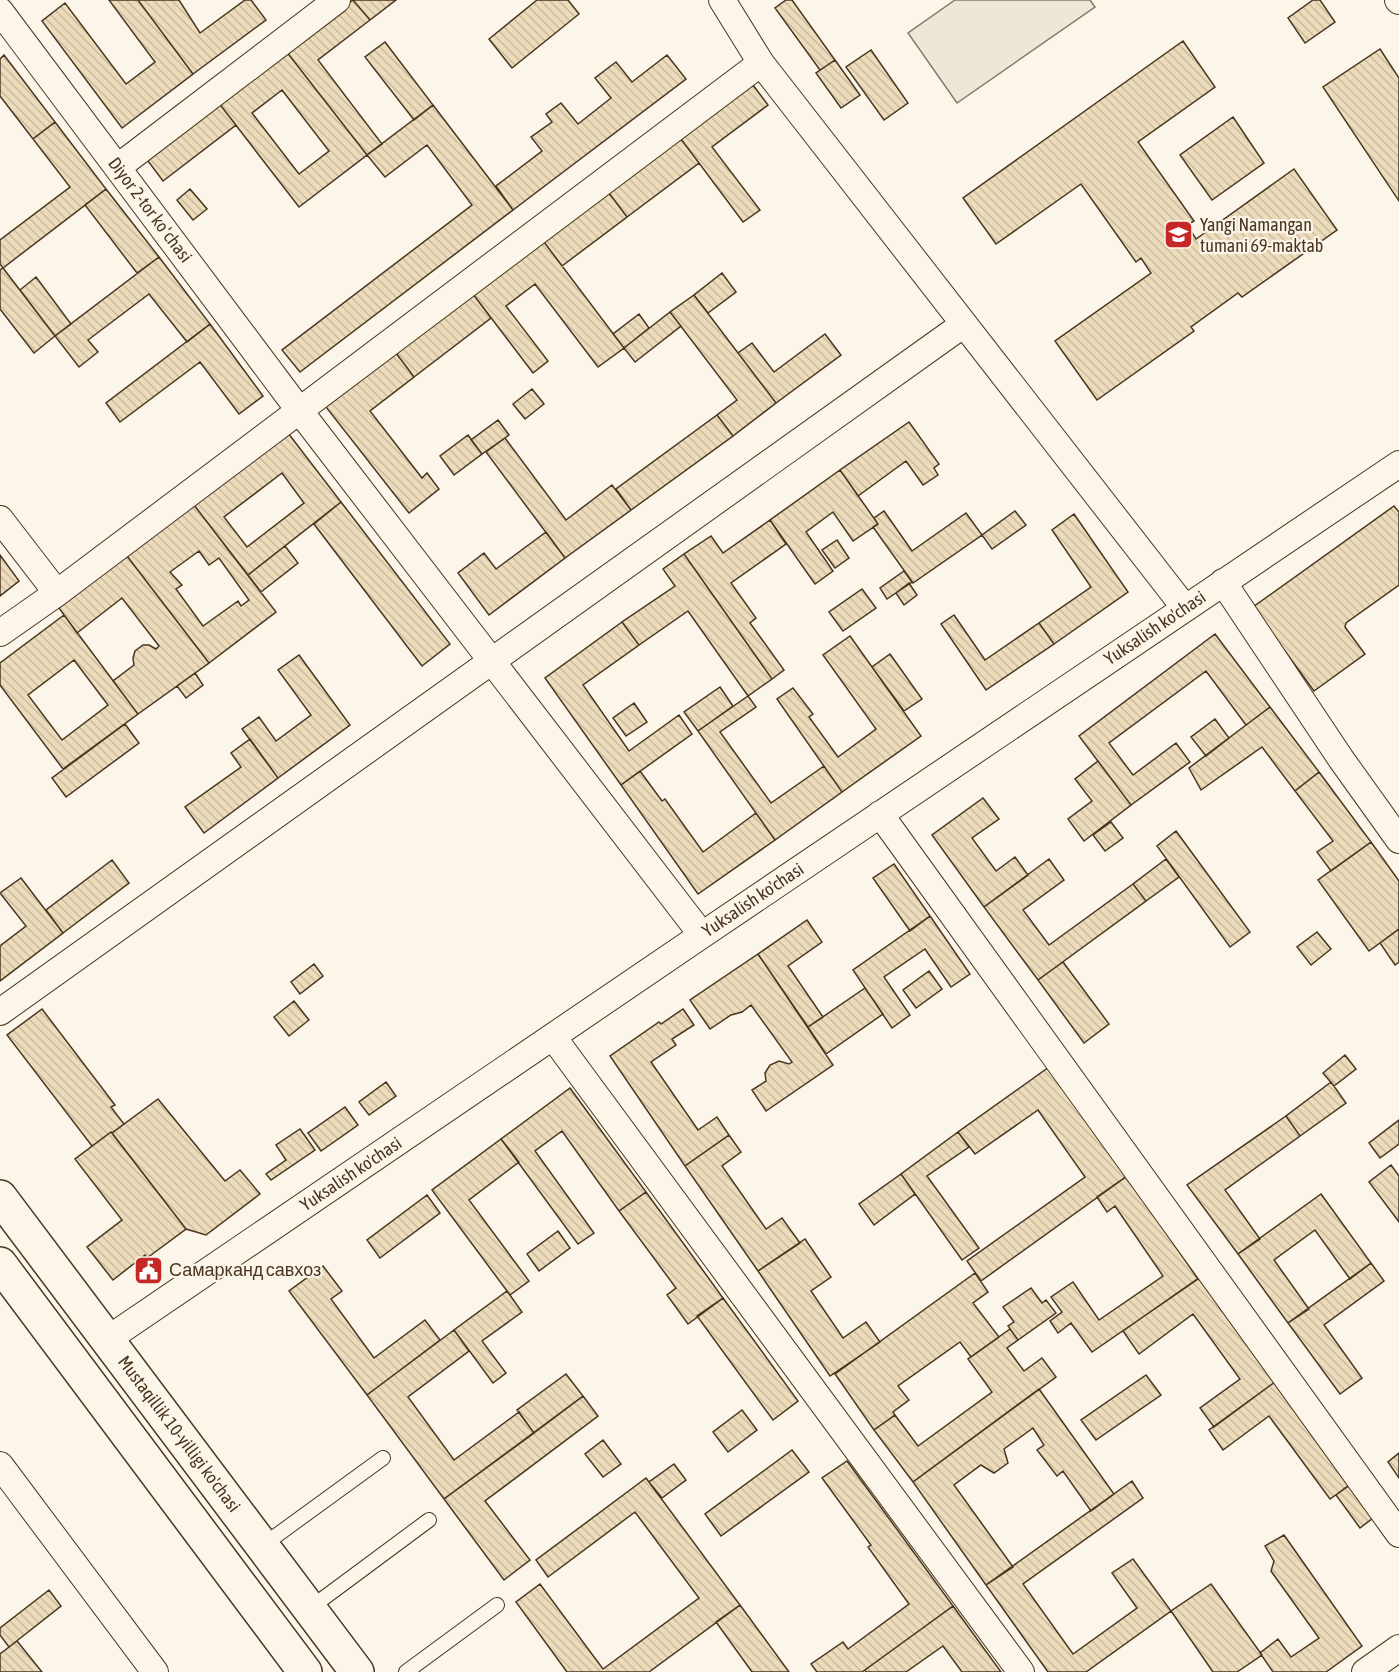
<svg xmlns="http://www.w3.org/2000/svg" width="1399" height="1672" viewBox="0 0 1399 1672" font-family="'Asap Condensed',sans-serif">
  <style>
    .pitch { fill: #ede6d9; stroke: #887966; stroke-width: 1.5 }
    .building { fill: url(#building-back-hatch); stroke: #4a3520; stroke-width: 1.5; fill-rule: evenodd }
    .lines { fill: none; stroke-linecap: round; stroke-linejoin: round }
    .lane-casing { stroke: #4a3520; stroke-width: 16 }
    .street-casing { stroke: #4a3520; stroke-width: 28 }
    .secondary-casing { stroke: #4a3520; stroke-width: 36 }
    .lane { stroke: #fbf6e9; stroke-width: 14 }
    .street { stroke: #fbf6e9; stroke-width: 26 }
    .secondary { stroke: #fbf6e9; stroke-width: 33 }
    .labels { text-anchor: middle; stroke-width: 4.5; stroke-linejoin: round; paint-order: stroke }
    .street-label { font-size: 18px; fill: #4a3520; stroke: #fbf6e9 }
    .poi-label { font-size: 18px; fill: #4a3520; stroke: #fbf6e9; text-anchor: start }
  </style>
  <defs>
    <pattern id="building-back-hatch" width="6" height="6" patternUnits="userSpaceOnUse" patternTransform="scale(1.5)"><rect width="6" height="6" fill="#ecdcbc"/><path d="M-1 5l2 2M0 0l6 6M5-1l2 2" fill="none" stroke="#ccbda1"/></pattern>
  </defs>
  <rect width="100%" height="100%" fill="#fbf6e9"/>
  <path class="pitch" d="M955 0H1090L1095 7 957 103 908 33Z"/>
  <path class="building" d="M109 0H138L193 74 122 128 42 21 65 3 126 84 155 62Z
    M138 0H179L200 33 245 0H251L266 20 193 74Z
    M353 0 370 20 318 60 382 144 367 155 286 51Z
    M353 0H396L370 20Z
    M537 0H568L579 14 512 68 489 39Z
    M786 0H792L835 60 820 70 775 8Z
    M1313 0H1320L1335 22 1305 43 1288 18Z
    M1183 41 1215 87 1138 142 1194 221 1187 225 1196 239 1294 169 1337 230 1242 297 1238 293 1191 327 1194 331 1097 400 1055 341 1151 273 1141 258 1136 262 1081 184 996 244 963 198Z
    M385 42 433 105 414 120 365 57Z
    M1380 49 1399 78V201L1323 87Z
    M871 50 908 103 884 120 846 67Z
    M286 51 367 155 299 207 218 102ZM282 90 329 151 299 174 252 113Z
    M4 55 55 122 33 139 0 96V59Z
    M667 55 686 79 513 210 496 186 542 151 531 137 552 122 546 114 561 103 578 124 611 98 595 78 616 62 632 82Z
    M835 60 860 95 841 108 816 73Z
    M753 85 768 105 712 147 760 210 743 222 681 139Z
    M218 102 236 125 163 181 145 157Z
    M433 105 513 210 300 372 282 350 472 205 427 145 385 177 367 155Z
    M1233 117 1264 163 1212 200 1180 155Z
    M55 122 106 189 3 268 0 264V240L70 187 33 139Z
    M681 139 699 163 627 217 609 193Z
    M106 189 159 257 137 273 85 205Z
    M190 189 207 209 193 220 177 200Z
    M609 193 627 217 562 266 544 242Z
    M544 242 624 348 598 367 535 284 506 306 548 361 533 373 473 294Z
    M159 257 210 324 187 342 149 294 88 340 98 352 79 367 55 336Z
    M3 268 55 336 34 353 0 309V270Z
    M722 273 736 292 708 313 694 295Z
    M36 277 71 324 55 336 20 290Z
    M473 294 491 318 414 377 396 353Z
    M694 295 776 403 733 436 717 415 737 400 670 312Z
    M670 312 681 326 635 362 624 348Z
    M639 314 649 328 624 348 613 334Z
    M210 324 263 396 239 414 200 362 120 422 106 403Z
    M825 334 841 355 776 403 738 353 752 343 774 372Z
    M396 353 414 377 370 411 422 478 427 473 439 489 409 513 326 407Z
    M532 389 544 404 525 419 513 404Z
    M717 415 733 436 631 510 616 489Z
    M498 420 509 435 482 454 471 440Z
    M909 422 939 464 934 468 938 475 923 485 906 461 858 496 840 470Z
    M288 433 341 502 248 575 194 505ZM282 473 304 503 247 547 224 517Z
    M468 435 482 454 454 475 440 456Z
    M505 438 566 520 612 485 631 510 565 558 486 452Z
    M840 470 878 524 853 541 833 512 806 532 833 571 815 584 770 520Z
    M341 502 450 644 422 666 314 524Z
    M194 505 276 612 209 663 127 556ZM199 551 209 565 219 558 249 600 241 606 238 601 203 626 176 589 182 585 170 572Z
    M1394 506 1399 512V585L1346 623 1345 627 1365 654 1314 691 1253 607Z
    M884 511 912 551 966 513 982 535 913 583 873 527 878 524 874 518Z
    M1015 511 1026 525 992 549 982 535Z
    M1074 514 1128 592 1054 644 1039 623 1091 587 1052 530Z
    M770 520 786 544 731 583 756 618 750 623 784 670 772 679 684 554 711 536 723 553Z
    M546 532 565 558 489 615 458 573 484 553 496 569Z
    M837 540 849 558 835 568 822 550Z
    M285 546 298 563 261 592 248 575Z
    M684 554 772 679 748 696 688 611 639 645 622 622 675 586 663 569Z
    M0 555 19 581 0 596Z
    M127 556 209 663 138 714 113 681 134 665 133 658 135 651 143 645H149L156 649 159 646 122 598 77 633 59 608Z
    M904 571 912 582 887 599 880 588Z
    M909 583 917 595 904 605 896 593Z
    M862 589 876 608 843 631 829 612Z
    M64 615 138 714 63 769 0 685V663ZM74 660 108 705 62 740 28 695Z
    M954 615 985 660 1039 623 1054 644 986 690 941 624Z
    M622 622 639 645 583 685 629 751 679 715 692 734 621 785 545 678Z
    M1215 634 1270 707 1246 725 1206 671 1109 743 1133 775 1176 743 1190 762 1131 805 1079 736Z
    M850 636 921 736 842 792 777 699 793 688 813 714 809 717 838 757 876 729 823 655Z
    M890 654 922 699 904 711 872 667Z
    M299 655 350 725 278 778 242 729 259 717 276 741 311 715 278 670Z
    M195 673 203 685 186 698 177 686Z
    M720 687 733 706 698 731 684 712Z
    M748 696 756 707 720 732 771 803 824 766 842 792 775 840 698 731Z
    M634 703 647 722 626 736 613 718Z
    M1270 707 1319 772 1295 791 1262 747 1201 790 1189 768Z
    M1215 719 1229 738 1206 756 1191 737Z
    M125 724 139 743 66 797 52 778Z
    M250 739 278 778 204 833 185 807 241 767 231 753Z
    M1098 761 1131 805 1084 841 1068 819 1092 801 1075 779Z
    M640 771 662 801 665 799 703 852 756 813 775 840 698 894 621 785Z
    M1319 772 1371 842 1331 871 1317 852 1333 841 1295 791Z
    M983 798 999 819 972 838 996 871 1015 857 1028 875 984 907 932 835Z
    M1111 822 1123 838 1105 851 1093 835Z
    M1176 831 1250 932 1230 947 1157 846Z
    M1371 842 1399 881V929L1369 951 1318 880Z
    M1049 859 1064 880 1023 910 1049 945 1133 884 1146 901 1038 980 984 907Z
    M1166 859 1179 877 1146 901 1133 884Z
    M112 860 129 883 63 933 46 910Z
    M894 864 930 916 910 931 873 878Z
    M21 878 63 933 0 981V946L26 926 0 893Z
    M930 916 970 974 951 987 925 949 884 977 910 1015 892 1028 853 970Z
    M807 920 822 942 788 966 823 1017 808 1027 758 954Z
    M1399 929V962L1395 965 1380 943Z
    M1317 932 1331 949 1311 965 1297 947Z
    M758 954 833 1065 766 1111 752 1090 766 1081 765 1073 770 1065 779 1061 789 1064 792 1062 751 1005 742 1012 731 1015 710 1029 690 1000Z
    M1063 962 1109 1024 1084 1043 1038 980Z
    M314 964 323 976 300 994 291 982Z
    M929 971 942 989 916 1008 903 990Z
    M865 988 883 1014 826 1054 808 1027Z
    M294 1001 309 1020 289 1036 274 1017Z
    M42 1009 115 1105 111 1107 124 1124 112 1133 111 1132 92 1146 7 1035Z
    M683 1009 694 1025 672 1039 676 1045 651 1062 698 1130 717 1117 729 1135 685 1166 610 1056 659 1022 661 1024Z
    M1345 1055 1356 1069 1334 1086 1323 1073Z
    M1049 1067 1127 1176 981 1281 967 1261 1085 1177 1038 1110 975 1154 958 1132Z
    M386 1082 396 1096 369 1115 359 1102Z
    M1331 1082 1346 1103 1300 1136 1286 1116Z
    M570 1088 646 1192 619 1211 562 1131 535 1151 594 1233 578 1244 501 1139Z
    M158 1099 225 1181 240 1170 260 1194 206 1235 186 1229 112 1133Z
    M345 1107 358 1125 321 1151 308 1133Z
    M1286 1116 1300 1136 1225 1190 1260 1239 1238 1254 1187 1185Z
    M1399 1120V1144L1380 1158 1369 1143Z
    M300 1129 315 1150 271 1180 266 1174 286 1160 276 1145Z
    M111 1132 186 1229 147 1258 145 1255 113 1280 87 1247 122 1220 75 1159Z
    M958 1132 969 1147 927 1176 979 1248 962 1260 901 1174Z
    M729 1135 741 1152 722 1166 766 1229 782 1218 800 1243 758 1271 685 1166Z
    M501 1139 519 1162 469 1200 529 1281 510 1295 432 1190Z
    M1391 1165 1399 1176V1222L1369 1182Z
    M901 1174 915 1194 874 1225 859 1204Z
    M1127 1176 1198 1279 1092 1352 1071 1323 1058 1333 1050 1321 1062 1312 1051 1297 1073 1282 1099 1320 1163 1276 1115 1206 1107 1212 1097 1197Z
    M646 1192 723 1298 688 1324 667 1295 676 1288 619 1211Z
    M1321 1194 1371 1263 1350 1279 1315 1230 1274 1260 1309 1309 1288 1323 1238 1254Z
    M427 1195 440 1213 380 1258 367 1240Z
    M558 1231 570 1248 539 1271 527 1254Z
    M805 1239 831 1277 811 1291 843 1338 866 1322 880 1342 830 1376 758 1271Z
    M1371 1263 1384 1281 1324 1325 1362 1378 1340 1394 1288 1323Z
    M323 1266 342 1291 331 1299 374 1358 425 1320 440 1340 367 1395 289 1291Z
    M975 1273 988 1292 973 1303 999 1337 971 1357 960 1342 898 1386 909 1400 893 1412 895 1415 874 1430 835 1374Z
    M1203 1275 1279 1379 1214 1427 1200 1408 1240 1379 1193 1314 1139 1354 1123 1331Z
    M1031 1288 1042 1303 1046 1300 1056 1313 1018 1340 1008 1326 1014 1322 1003 1307Z
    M507 1291 522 1312 482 1341 506 1373 493 1383 454 1330Z
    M723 1298 798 1401 773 1420 697 1316Z
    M1010 1329 1018 1340 1007 1348 1024 1371 1042 1358 1056 1377 913 1482 874 1430 895 1415 918 1446 992 1392 968 1359Z
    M454 1330 469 1351 408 1397 454 1460 519 1412 534 1433 444 1499 367 1395Z
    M566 1374 583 1396 534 1433 517 1410Z
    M1146 1375 1161 1395 1096 1440 1081 1420Z
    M1279 1379 1354 1482 1330 1499 1269 1416 1223 1450 1209 1430Z
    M1039 1389 1114 1494 1091 1511 1063 1471 1057 1476 1037 1450 1044 1445 1033 1428 1004 1449 1008 1463 994 1473 981 1465 954 1485 1013 1567 986 1585 913 1482Z
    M583 1396 598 1416 485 1501 530 1560 504 1580 444 1499Z
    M742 1410 757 1430 728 1452 713 1432Z
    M603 1440 621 1464 603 1477 585 1454Z
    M792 1450 809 1472 721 1536 705 1514Z
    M1399 1453V1478L1388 1462Z
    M847 1461 953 1606 862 1672H817L811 1664 843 1642 848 1649 909 1604 868 1547 871 1545 822 1478Z
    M674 1464 686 1480 662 1498 649 1482Z
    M646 1478 740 1605 649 1672H567L516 1602 540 1584 603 1669 699 1598 635 1512 548 1577 536 1560Z
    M1132 1481 1143 1498 1023 1584 1073 1654 1137 1608 1112 1573 1133 1559 1171 1611 1086 1672H1048L986 1585Z
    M1349 1485 1373 1518 1360 1528 1336 1495Z
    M1284 1535 1362 1646 1326 1672H1273L1260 1653 1278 1639 1291 1657 1319 1638 1271 1571 1274 1561 1265 1546Z
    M1211 1584 1262 1655 1237 1672H1213L1171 1611Z
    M49 1590 61 1606 9 1647 0 1635V1628Z
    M740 1605 789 1672H752L716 1622Z
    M953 1606 1001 1672H962L943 1646 906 1672H866L865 1670Z
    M17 1641 42 1672H0V1654Z"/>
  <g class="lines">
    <defs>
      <path id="lane" d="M262 1546 383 1458
        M309 1609 429 1520
        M406 1672 497 1605"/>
      <path id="street" d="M1398 0 1399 1
        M0 11 299 410 702 935
        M761 63 1185 608
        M118 167 337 0
        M0 519 57 593
        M1223 582 1341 759 1399 840
        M0 633 57 593 761 63 722 0
        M880 814 1399 1534
        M0 1012 964 324
        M553 1037 1021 1672
        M108 1339 702 935 1399 464
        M0 1465 155 1672
        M1365 1672 1399 1648"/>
      <path id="secondary" d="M0 1197 357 1672
        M0 1264 305 1672"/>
    </defs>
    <use href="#lane" class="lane-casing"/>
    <use href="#street" class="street-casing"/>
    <use href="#secondary" class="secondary-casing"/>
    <use href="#lane" class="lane"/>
    <use href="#street" class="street"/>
    <use href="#secondary" class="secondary"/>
  </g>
  <defs>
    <symbol id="school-square" viewBox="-11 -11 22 22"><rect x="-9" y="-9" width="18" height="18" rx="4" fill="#c62828" stroke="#fbf6e9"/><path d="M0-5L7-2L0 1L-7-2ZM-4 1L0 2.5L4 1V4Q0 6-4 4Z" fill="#fff"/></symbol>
    <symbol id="civic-square" viewBox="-11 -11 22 22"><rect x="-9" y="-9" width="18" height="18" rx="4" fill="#c62828" stroke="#fbf6e9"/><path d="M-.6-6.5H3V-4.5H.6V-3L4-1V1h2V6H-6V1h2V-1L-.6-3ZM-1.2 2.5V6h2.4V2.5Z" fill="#fff"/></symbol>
  </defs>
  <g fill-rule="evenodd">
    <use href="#school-square" x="1162" y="218" width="33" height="33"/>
    <use href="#civic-square" x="132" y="1254" width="33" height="33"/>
  </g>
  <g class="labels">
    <g class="street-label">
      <text transform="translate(150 210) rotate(53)" y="6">Diyor 2-tor koʻchasi</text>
      <text transform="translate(1155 628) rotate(-34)" y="6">Yuksalish ko'chasi</text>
      <text transform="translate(753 900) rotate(-34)" y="6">Yuksalish ko'chasi</text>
      <text transform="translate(351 1174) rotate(-34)" y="6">Yuksalish ko'chasi</text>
      <text transform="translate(179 1434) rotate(53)" y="6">Mustaqillik 10-yilligi ko'chasi</text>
    </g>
    <g class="poi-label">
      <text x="1200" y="231">Yangi Namangan<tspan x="1200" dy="21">tumani 69-maktab</tspan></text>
      <text x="169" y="1276">Самарканд савхоз</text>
    </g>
  </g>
</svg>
